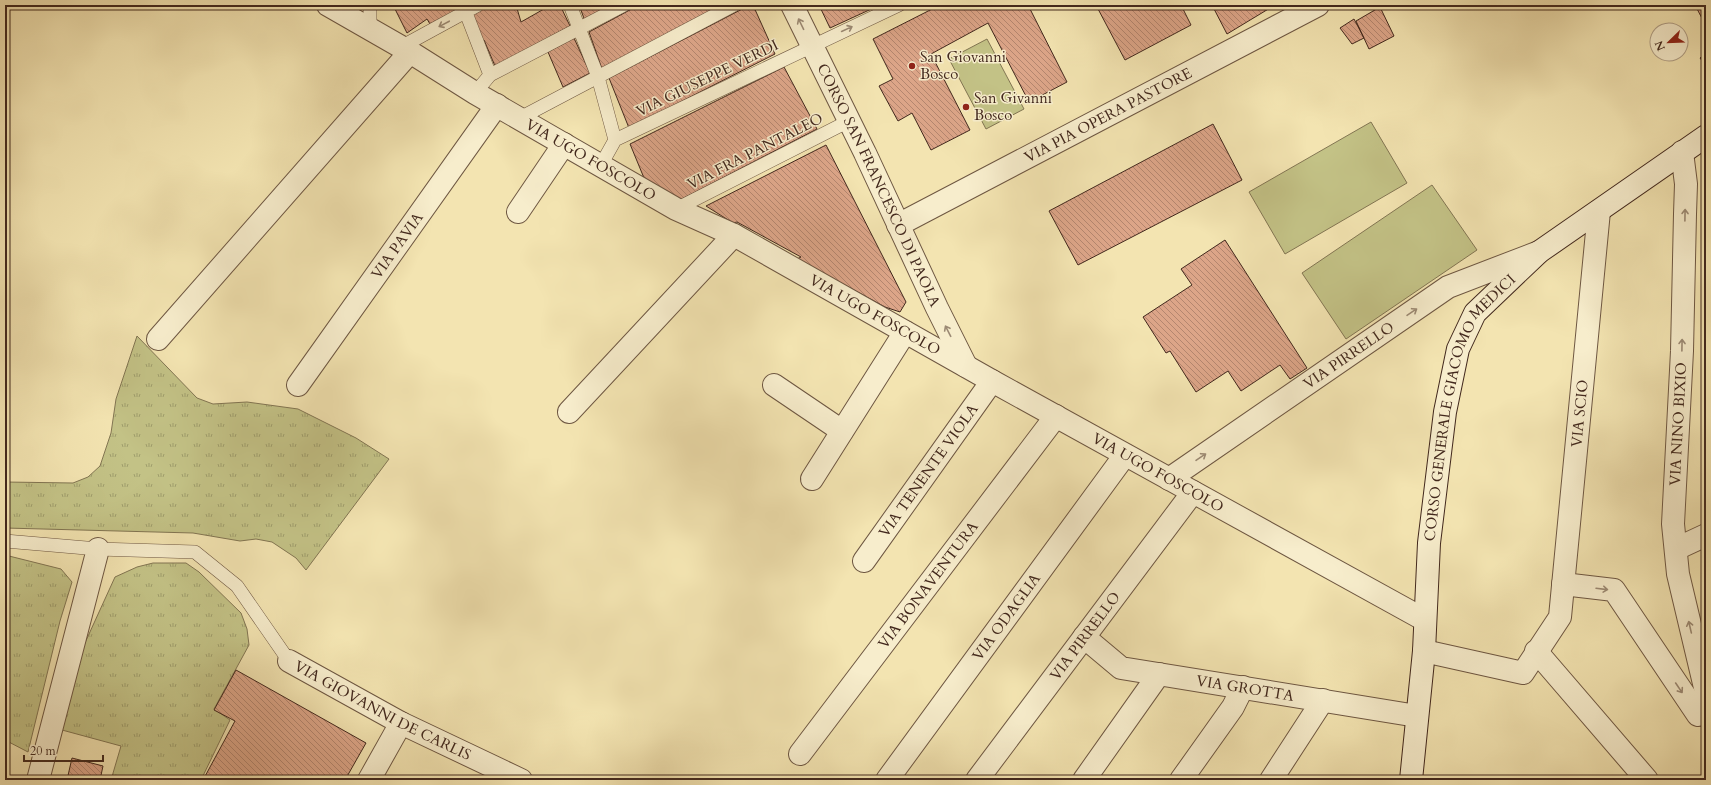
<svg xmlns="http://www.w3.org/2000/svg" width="1711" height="785" viewBox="0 0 1711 785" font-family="Cardo,serif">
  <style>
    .grass { fill: url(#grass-tufts); stroke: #827552 }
    .pitch { fill: #c3c286; stroke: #827552 }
    .building { fill: url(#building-back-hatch); stroke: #42281d }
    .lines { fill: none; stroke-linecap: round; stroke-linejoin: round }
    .service-casing { stroke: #6e5742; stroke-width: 14 }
    .minor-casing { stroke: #6e5742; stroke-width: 24 }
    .tertiary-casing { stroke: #6e5742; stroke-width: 24 }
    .secondary-casing { stroke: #42281d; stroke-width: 24 }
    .service { stroke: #f7edcc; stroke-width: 13 }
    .minor { stroke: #f7edcc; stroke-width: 22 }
    .tertiary { stroke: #f7edcc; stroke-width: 22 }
    .secondary { stroke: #f7edcc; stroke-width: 22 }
    .oneway { stroke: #9c8a74 }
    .poi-dot { fill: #8f2418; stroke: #f7edcc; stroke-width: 1.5 }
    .labels { text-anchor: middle; stroke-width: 3; stroke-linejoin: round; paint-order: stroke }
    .poi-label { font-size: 15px; fill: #42281d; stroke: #f7edcc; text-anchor: start }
    .street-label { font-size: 15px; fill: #42281d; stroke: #f7edcc }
  </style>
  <defs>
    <pattern id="grass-tufts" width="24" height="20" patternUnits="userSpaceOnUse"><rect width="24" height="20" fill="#c3c286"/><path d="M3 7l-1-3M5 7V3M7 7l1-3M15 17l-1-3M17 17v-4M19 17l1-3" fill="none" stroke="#a09e6d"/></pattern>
    <pattern id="building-back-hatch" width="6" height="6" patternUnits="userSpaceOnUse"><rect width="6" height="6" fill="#dca588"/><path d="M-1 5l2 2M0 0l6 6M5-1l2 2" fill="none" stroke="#b4866f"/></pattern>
  </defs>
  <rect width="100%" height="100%" fill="#f3e4b1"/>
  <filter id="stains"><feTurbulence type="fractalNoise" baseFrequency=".005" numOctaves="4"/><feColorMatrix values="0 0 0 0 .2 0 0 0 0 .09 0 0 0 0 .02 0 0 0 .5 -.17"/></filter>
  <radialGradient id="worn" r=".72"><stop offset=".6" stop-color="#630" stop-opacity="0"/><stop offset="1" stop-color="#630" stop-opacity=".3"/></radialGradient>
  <path class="grass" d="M137 336 197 398 213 404 247 402 298 409 356 438 389 459 306 570 296 558 272 542 256 539 240 541 193 533 5 528V482L73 483 88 477 100 466 111 433 116 399Z
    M5 555 61 569 72 582 60 621 28 752 5 740Z
    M153 563H186L199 572 241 613 247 629 249 645 214 709 230 720 201 780H111L121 746 62 730 84 645 115 577 137 567Z"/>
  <path class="pitch" d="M987 39 1024 109 986 129 949 59Z
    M1371 122 1407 183 1285 254 1249 192Z
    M1432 185 1477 250 1346 339 1302 273Z"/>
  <path class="building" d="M393 5H454L457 10 430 24 427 19 407 33Z
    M487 5H516L521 22 551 5H560L570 26 495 66 484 40 482 42 470 15Z
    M579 5H613L585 21Z
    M639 5H725L602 69 589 32Z
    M750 5H753L775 54 629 128 609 78Z
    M819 5H880L830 28Z
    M940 5H1028L1067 82 1029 102 988 23 931 54 970 130 931 150 912 113 898 121 879 86 893 79 873 39Z
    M1101 5H1181L1191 25 1125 60 1097 7Z
    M1212 5H1275L1227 34Z
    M1695 5H1706V26Z
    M1380 7 1394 36 1369 49 1356 21Z
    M1354 19 1364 38 1352 44 1340 28Z
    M574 38 590 73 563 87 548 52Z
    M1706 53V66L1700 58Z
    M784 67 817 129 680 200 644 178 630 144Z
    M1213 124 1242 180 1078 265 1049 211Z
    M826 145 906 302 900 312 885 307 797 259 801 257 737 222 733 223 706 206Z
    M1225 240 1307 368 1290 379 1280 365 1241 391 1228 371 1196 392 1170 351 1166 353 1143 317 1192 285 1181 269Z
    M236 670 366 743 345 780H203L235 721 214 710Z
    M72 758 103 766 100 780H67Z"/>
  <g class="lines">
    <defs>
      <path id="service" d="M370 5V29
        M463 5 490 75
        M570 5 598 77 615 140 601 165
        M401 47 478 5
        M475 93 490 75 624 5
        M520 118 734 5
        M615 140 899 5
        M676 209 849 121
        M5 541 98 549 195 552 237 586 289 661"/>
      <g id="minor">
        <path id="s1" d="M792 5 865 153 937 308 966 366"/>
        <path d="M1682 152 1686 184 1685 214 1682 351 1673 524 1678 574 1706 692"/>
        <path d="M518 212 564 144"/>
        <path id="s2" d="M898 225 1318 5"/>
        <path d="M158 339 410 52"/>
        <path id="s3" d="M298 385 497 105"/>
        <path d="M774 385 842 431"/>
        <path d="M569 412 734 235"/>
        <path d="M812 479 905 332"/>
        <path id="s4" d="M1169 479 1448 287 1539 252"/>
        <path d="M1676 549 1706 535"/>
        <path id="s5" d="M864 561 992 381"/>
        <path d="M1563 584 1614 590 1698 715 1706 710"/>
        <path id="s6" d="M1084 637 1121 668 1417 716"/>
        <path id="s7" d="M1424 651 1523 673 1560 617 1599 211"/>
        <path d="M1536 651 1647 780"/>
        <path id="s8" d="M289 661 401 723 521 780"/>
        <path id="s9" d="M800 754 1056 416"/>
        <path d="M38 780 98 549"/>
        <path d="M369 780 401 723"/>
        <path id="s10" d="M887 780 1125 455"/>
        <path id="s11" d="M977 780 1193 492"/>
        <path d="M1084 780 1159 674"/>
        <path d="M1181 780 1233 707 1243 687"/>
        <path d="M1271 780 1323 700"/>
      </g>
      <g id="tertiary">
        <path id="s12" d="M328 5 410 52 475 93 676 209 734 235 992 381 1425 620"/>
      </g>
      <g id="secondary">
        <path id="s13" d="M1411 780 1424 651 1429 543 1445 412 1458 349 1475 313 1539 252 1706 136"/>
      </g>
    </defs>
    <use href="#service" class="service-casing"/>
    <use href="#minor" class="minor-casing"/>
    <use href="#tertiary" class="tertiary-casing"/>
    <use href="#secondary" class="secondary-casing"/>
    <use href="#service" class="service"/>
    <use href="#minor" class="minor"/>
    <use href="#tertiary" class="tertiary"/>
    <use href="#secondary" class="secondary"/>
  </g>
  <defs><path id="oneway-shaft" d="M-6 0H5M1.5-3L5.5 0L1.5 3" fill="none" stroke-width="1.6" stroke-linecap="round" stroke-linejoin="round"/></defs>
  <g class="oneway">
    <use href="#oneway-shaft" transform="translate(444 24) rotate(152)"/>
    <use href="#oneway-shaft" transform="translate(801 24) rotate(-116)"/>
    <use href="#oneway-shaft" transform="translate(847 29) rotate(-25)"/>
    <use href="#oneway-shaft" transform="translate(1685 215) rotate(-89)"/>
    <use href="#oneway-shaft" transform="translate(1412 312) rotate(-34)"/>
    <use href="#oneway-shaft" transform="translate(948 331) rotate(-117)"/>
    <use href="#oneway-shaft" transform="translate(1682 345) rotate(-89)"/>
    <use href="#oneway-shaft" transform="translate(1201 457) rotate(-34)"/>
    <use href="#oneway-shaft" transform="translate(1602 589) rotate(7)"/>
    <use href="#oneway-shaft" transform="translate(1690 627) rotate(-103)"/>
    <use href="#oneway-shaft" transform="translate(1679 688) rotate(56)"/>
  </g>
  <g class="poi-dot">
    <circle cx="912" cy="66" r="4"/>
    <circle cx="966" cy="107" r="4"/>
  </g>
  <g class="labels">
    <g class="poi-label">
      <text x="920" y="62">San Giovanni<tspan x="920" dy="17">Bosco</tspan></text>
      <text x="974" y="103">San Givanni<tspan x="974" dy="17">Bosco</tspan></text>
    </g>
    <g class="street-label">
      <text transform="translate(707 78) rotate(-26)" y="5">VIA GIUSEPPE VERDI</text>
      <text dy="5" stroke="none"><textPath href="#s2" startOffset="237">VIA PIA OPERA PASTORE</textPath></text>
      <text transform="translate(755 151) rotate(-27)" y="5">VIA FRA PANTALEO</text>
      <text dy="5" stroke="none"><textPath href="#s12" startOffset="305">VIA UGO FOSCOLO</textPath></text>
      <text dy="5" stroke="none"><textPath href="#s1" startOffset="200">CORSO SAN FRANCESCO DI PAOLA</textPath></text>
      <text dy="5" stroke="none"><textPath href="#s3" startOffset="171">VIA PAVIA</textPath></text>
      <text dy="5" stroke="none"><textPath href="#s12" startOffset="629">VIA UGO FOSCOLO</textPath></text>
      <text dy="5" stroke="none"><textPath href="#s4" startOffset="218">VIA PIRRELLO</textPath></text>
      <text dy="5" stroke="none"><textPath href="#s13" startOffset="383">CORSO GENERALE GIACOMO MEDICI</textPath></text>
      <text dy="5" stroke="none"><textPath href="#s7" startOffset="373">VIA SCIO</textPath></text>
      <text transform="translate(1678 424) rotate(-87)" y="5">VIA NINO BIXIO</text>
      <text dy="5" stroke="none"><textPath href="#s5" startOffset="111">VIA TENENTE VIOLA</textPath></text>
      <text dy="5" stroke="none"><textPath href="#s12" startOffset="953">VIA UGO FOSCOLO</textPath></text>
      <text dy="5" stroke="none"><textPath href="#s9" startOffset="212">VIA BONAVENTURA</textPath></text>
      <text dy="5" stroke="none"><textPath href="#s10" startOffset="202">VIA ODAGLIA</textPath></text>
      <text dy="5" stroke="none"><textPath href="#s11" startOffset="180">VIA PIRRELLO</textPath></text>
      <text dy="5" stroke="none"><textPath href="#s6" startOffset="174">VIA GROTTA</textPath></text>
      <text dy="5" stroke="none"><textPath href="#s8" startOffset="106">VIA GIOVANNI DE CARLIS</textPath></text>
    </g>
  </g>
  <rect width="1711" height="785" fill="none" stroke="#f3e4b1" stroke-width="20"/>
  <rect x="6" y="6" width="1699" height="773" fill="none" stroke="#42281d" stroke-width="2"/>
  <rect x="10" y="10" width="1691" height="765" fill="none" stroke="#42281d"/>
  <g transform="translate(1669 42) rotate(247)"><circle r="19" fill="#f7edcc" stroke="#af9e86"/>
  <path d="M0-3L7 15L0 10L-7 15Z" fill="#8f2418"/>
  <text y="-6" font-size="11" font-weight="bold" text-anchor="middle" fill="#42281d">N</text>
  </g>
  <path d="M24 755v6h79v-6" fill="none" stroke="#42281d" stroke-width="2"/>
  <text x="30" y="755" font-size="12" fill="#42281d" stroke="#f7edcc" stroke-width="3" paint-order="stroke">20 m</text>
  <rect width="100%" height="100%" filter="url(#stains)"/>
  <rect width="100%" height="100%" fill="url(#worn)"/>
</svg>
